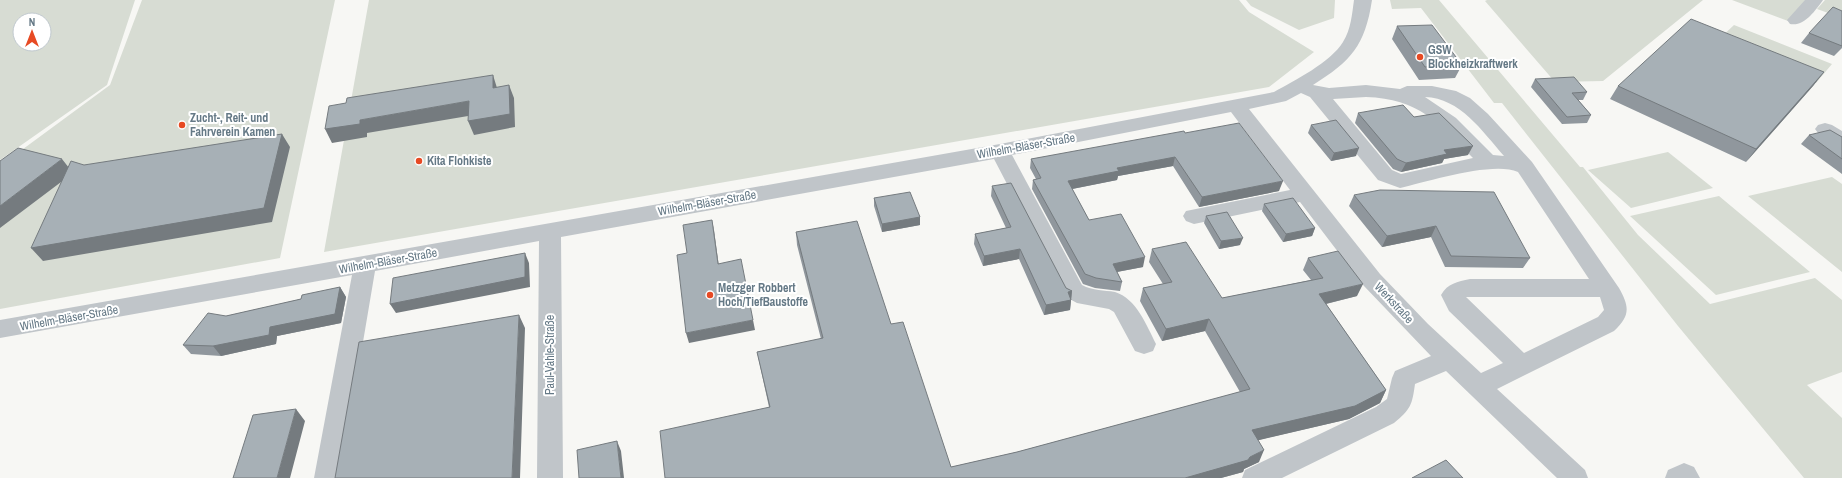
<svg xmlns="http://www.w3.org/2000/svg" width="1842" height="478" viewBox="0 0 1842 478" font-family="'Archivo Narrow',sans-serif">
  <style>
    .green { fill: #d7dcd3; fill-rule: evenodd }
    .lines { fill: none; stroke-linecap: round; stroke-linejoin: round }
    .minor { fill: #c0c5c9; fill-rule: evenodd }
    .wall { fill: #90979d }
    .shaded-wall { fill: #757b7f }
    .building { fill: #a7b0b6; stroke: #757b7f }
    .poi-dot { fill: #e74a24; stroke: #fff; stroke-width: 1.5 }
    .labels { text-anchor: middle; stroke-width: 4; stroke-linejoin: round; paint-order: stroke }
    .poi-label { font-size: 12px; font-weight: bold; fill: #657986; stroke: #fff; text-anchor: start }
    .street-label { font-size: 12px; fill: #657986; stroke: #fff }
  </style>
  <rect width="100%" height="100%" fill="#f7f7f4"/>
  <path class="green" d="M0 0H135L107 85 0 160ZM20 20H44V44H20Z
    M142 0H335L280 258 0 309V166L110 85Z
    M369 0H1239L1249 12 1314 52 1269 87 324 252Z
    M1246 0H1335L1334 18 1299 30 1251 6Z
    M1390 0H1439L1580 167H1583L1638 235 1710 304 1815 278 1842 300V372L1807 385 1842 418V478H1804L1678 326 1502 103H1494L1421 8 1392 9Z
    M1487 0H1703L1603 81 1555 82 1485 1Z
    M1732 0H1807L1788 21Z
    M1825 0H1842V18L1817 9Z
    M1734 25 1832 64 1816 83 1716 42Z
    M1668 152 1713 188 1631 208 1588 170Z
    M1832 177 1842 184V272L1748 196Z
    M1719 196 1810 272 1716 295 1630 216Z"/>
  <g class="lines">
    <path class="minor" d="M1354 0H1372C1365 46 1351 61 1313 85L1329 88 1366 85 1400 89 1407 86H1432L1456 91 1470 98 1488 114 1532 162 1619 288C1629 306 1631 315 1614 331L1497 389 1585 470 1588 478H1557L1446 371 1415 384C1412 405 1411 409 1394 423L1282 478H1242L1245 470 1376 407 1387 399 1392 378 1395 371 1431 356 1364 286 1300 202 1194 224 1186 221 1183 216 1186 211 1290 190 1231 112 1012 155 1082 285C1093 291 1104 290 1115 292 1136 298 1147 326 1156 344L1153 351 1144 354 1135 351 1114 312 1109 309 1077 303 1066 297 994 159 561 237 563 478H537L539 241 375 271 340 478H314L352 275 0 338V320L1000 144 1274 92C1294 81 1331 62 1343 42 1351 29 1352 14 1354 0ZM1301 93 1310 97 1378 180 1400 188C1428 182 1492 161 1518 172L1589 279H1470C1457 282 1448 283 1441 295L1449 311 1503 363 1481 373 1428 324 1380 274 1249 109 1286 101ZM1366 97C1419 99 1438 122 1473 158L1401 174 1392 170 1333 99ZM1425 97C1460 98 1482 131 1504 156L1493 155 1456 118ZM1466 297H1600L1604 310 1598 317 1524 353Z
      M1805 0H1823C1815 11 1804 27 1790 24L1787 20Z
      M1825 123 1832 125 1842 131V148C1832 145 1821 138 1815 129L1818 125Z
      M1684 463 1694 467 1700 478H1665L1668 470Z"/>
  </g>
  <path class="wall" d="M1842 11V48L1834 56 1801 43 1809 33Z
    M1397 26 1462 65 1455 78 1419 80 1392 39Z
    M1824 72 1813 86 1746 162 1610 99 1618 86Z
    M1535 79 1587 92 1583 100H1578L1591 115 1587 123 1562 124 1531 87Z
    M1358 113 1414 117 1468 155 1444 159 1442 163 1401 172 1393 169 1355 123Z
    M1311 125 1356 156 1331 161 1308 133Z
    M1185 133 1279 191 1199 207 1173 166 1118 176 1117 180 1072 189 1089 220 1143 267 1117 272 1122 282 1120 291 1095 288 1083 284 1032 189 1033 180 1036 179 1030 168 1031 159Z
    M1809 135 1842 137V174L1801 144Z
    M992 186 1066 288 1072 291 1070 310 1044 315 1019 259 983 266 974 244 975 234 1006 228 991 196Z
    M1354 195 1530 258 1523 268 1445 267 1431 237 1382 247 1349 206Z
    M874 198 920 217V225L882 232 874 206Z
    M1264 204 1315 228 1312 236 1283 242 1262 211Z
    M1206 216 1240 245 1219 249 1204 223Z
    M796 232 891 324 951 467 1017 452 1240 392 1205 331 1162 341 1140 301 1143 288 1163 284 1149 262 1152 249 1222 298 1311 280 1303 270 1308 258 1357 296 1326 304 1386 390 1380 403 1349 419 1258 440 1259 462 1244 469 1243 472 1221 478H665L769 407 757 352 821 339 797 245Z
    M340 287 346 297 341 323 277 336 276 344 221 356 191 354 183 345 226 316 301 299Z"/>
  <path class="shaded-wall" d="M1824 72 1813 86 1746 162 1756 149Z
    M493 75 497 88H493Z
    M509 85 514 98 515 127 474 135 468 121Z
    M469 101 474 115 367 133V137L332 143 325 129 360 120Z
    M282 134 290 147 272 222 43 261 31 248Z
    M1473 146 1468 155 1444 159 1442 163 1401 172 1406 163 1444 150Z
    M1359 148 1356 156 1331 161 1334 153Z
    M1175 157 1173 166 1118 176 1117 180 1067 190 1068 181 1117 168Z
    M62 159 73 173 0 228V206Z
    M1283 181 1279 191 1199 207 1202 197Z
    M920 217V225L882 232V224Z
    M712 220 714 230 720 274 718 264Z
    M1436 226 1431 237 1382 247 1387 236Z
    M1315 228 1312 236 1283 242 1286 234Z
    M1243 238 1240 245 1219 249 1221 241Z
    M1020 249 1019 259 983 266 984 256Z
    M525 253 529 263 530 287 396 313 390 304Z
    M1145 257 1143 267 1111 273 1113 264Z
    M1363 284 1357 296 1313 307 1319 294Z
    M340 287 346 297 341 323 277 336 276 344 221 356 213 346 270 327Z
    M1072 291 1070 310 1044 315 1046 305 1068 292Z
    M519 315 525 328 520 478H512Z
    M1209 319 1205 331 1162 341 1166 329Z
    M753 320 755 330 689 343 686 333Z
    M1386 390 1380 403 1349 419 1247 443 1252 430Z
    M296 409 305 421 290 478H277Z
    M617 441 621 451 624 478H621Z
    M1264 450 1259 462 1244 469 1243 472 1221 478H1185L1250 457Z"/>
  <path class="building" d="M1833 7 1842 11V46L1809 33Z
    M1691 19 1824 72 1756 149 1618 86Z
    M1432 25 1462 65 1425 67 1397 26Z
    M493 75V88L509 85 510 114 468 121 469 101 360 120V124L325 129 329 106 346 103 347 98Z
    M1574 77 1587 92 1572 93 1591 115 1567 117 1535 79Z
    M1403 105 1414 117 1439 113 1473 146 1444 150 1447 154 1406 163 1397 159 1358 113Z
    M1336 120 1359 148 1334 153 1311 125Z
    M1239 123 1283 181 1202 197 1175 157 1117 168 1119 171 1068 181 1089 220 1121 214 1145 257 1113 264 1122 282 1096 278 1085 274 1033 180 1041 178 1031 159 1184 131 1185 133Z
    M1830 130 1842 137V159L1809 135Z
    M282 134 264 208 31 248 71 161 84 165Z
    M18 148 62 159 0 206V161Z
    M1011 183 1066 288 1072 291 1068 292 1071 300 1046 305 1020 249 984 256 975 234 1011 227 992 186Z
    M1380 190 1494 192 1530 258 1451 256 1436 226 1387 236 1354 195Z
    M910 192 920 217 882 224 874 198Z
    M1293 198 1315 228 1286 234 1264 204Z
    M1227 212 1243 238 1221 241 1206 216Z
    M712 220 718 264 741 259 753 320 686 333 677 255 687 253 683 225Z
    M857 221 891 324 903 322 951 467 1017 452 1250 389 1209 319 1166 329 1143 288 1172 282 1152 249 1186 242 1222 298 1323 278 1308 258 1338 251 1363 284 1319 294 1386 390 1355 406 1252 430 1264 450 1250 457 1248 460 1185 478H665L660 431 770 407 757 352 823 338 796 232Z
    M525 253V277L390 304 393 278Z
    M340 287 335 314 270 327 269 335 213 346 183 345 208 313 226 316 301 299 302 295Z
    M519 315 512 478H335L359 342Z
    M296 409 277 478H233L253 415Z
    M617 441 621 478H579L577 450Z
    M1446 460 1463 478H1412Z"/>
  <g class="poi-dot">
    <circle cx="1420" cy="57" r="4"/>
    <circle cx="182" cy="125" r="4"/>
    <circle cx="419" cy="161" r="4"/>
    <circle cx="710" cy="295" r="4"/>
  </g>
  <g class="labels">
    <g class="poi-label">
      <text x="1428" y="54">GSW<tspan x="1428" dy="14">Blockheizkraftwerk</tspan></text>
      <text x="190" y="122">Zucht-, Reit- und<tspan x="190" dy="14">Fahrverein Kamen</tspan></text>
      <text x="427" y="165">Kita Flohkiste</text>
      <text x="718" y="292">Metzger Robbert<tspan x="718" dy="14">Hoch/TiefBaustoffe</tspan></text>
    </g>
    <g class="street-label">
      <text transform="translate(1026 146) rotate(-10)" y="4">Wilhelm-Bläser-Straße</text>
      <text transform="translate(707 203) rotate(-10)" y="4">Wilhelm-Bläser-Straße</text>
      <text transform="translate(388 261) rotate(-10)" y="4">Wilhelm-Bläser-Straße</text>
      <text transform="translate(1394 303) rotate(47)" y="4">Werkstraße</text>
      <text transform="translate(69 318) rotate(-10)" y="4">Wilhelm-Bläser-Straße</text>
      <text transform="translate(550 355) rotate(-90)" y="4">Paul-Vahle-Straße</text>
    </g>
  </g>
  <g transform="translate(32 32)"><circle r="19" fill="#ffffff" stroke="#c1c9cf"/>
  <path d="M0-3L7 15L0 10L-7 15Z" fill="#e74a24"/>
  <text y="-6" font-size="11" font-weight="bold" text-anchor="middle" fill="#657986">N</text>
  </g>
</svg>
